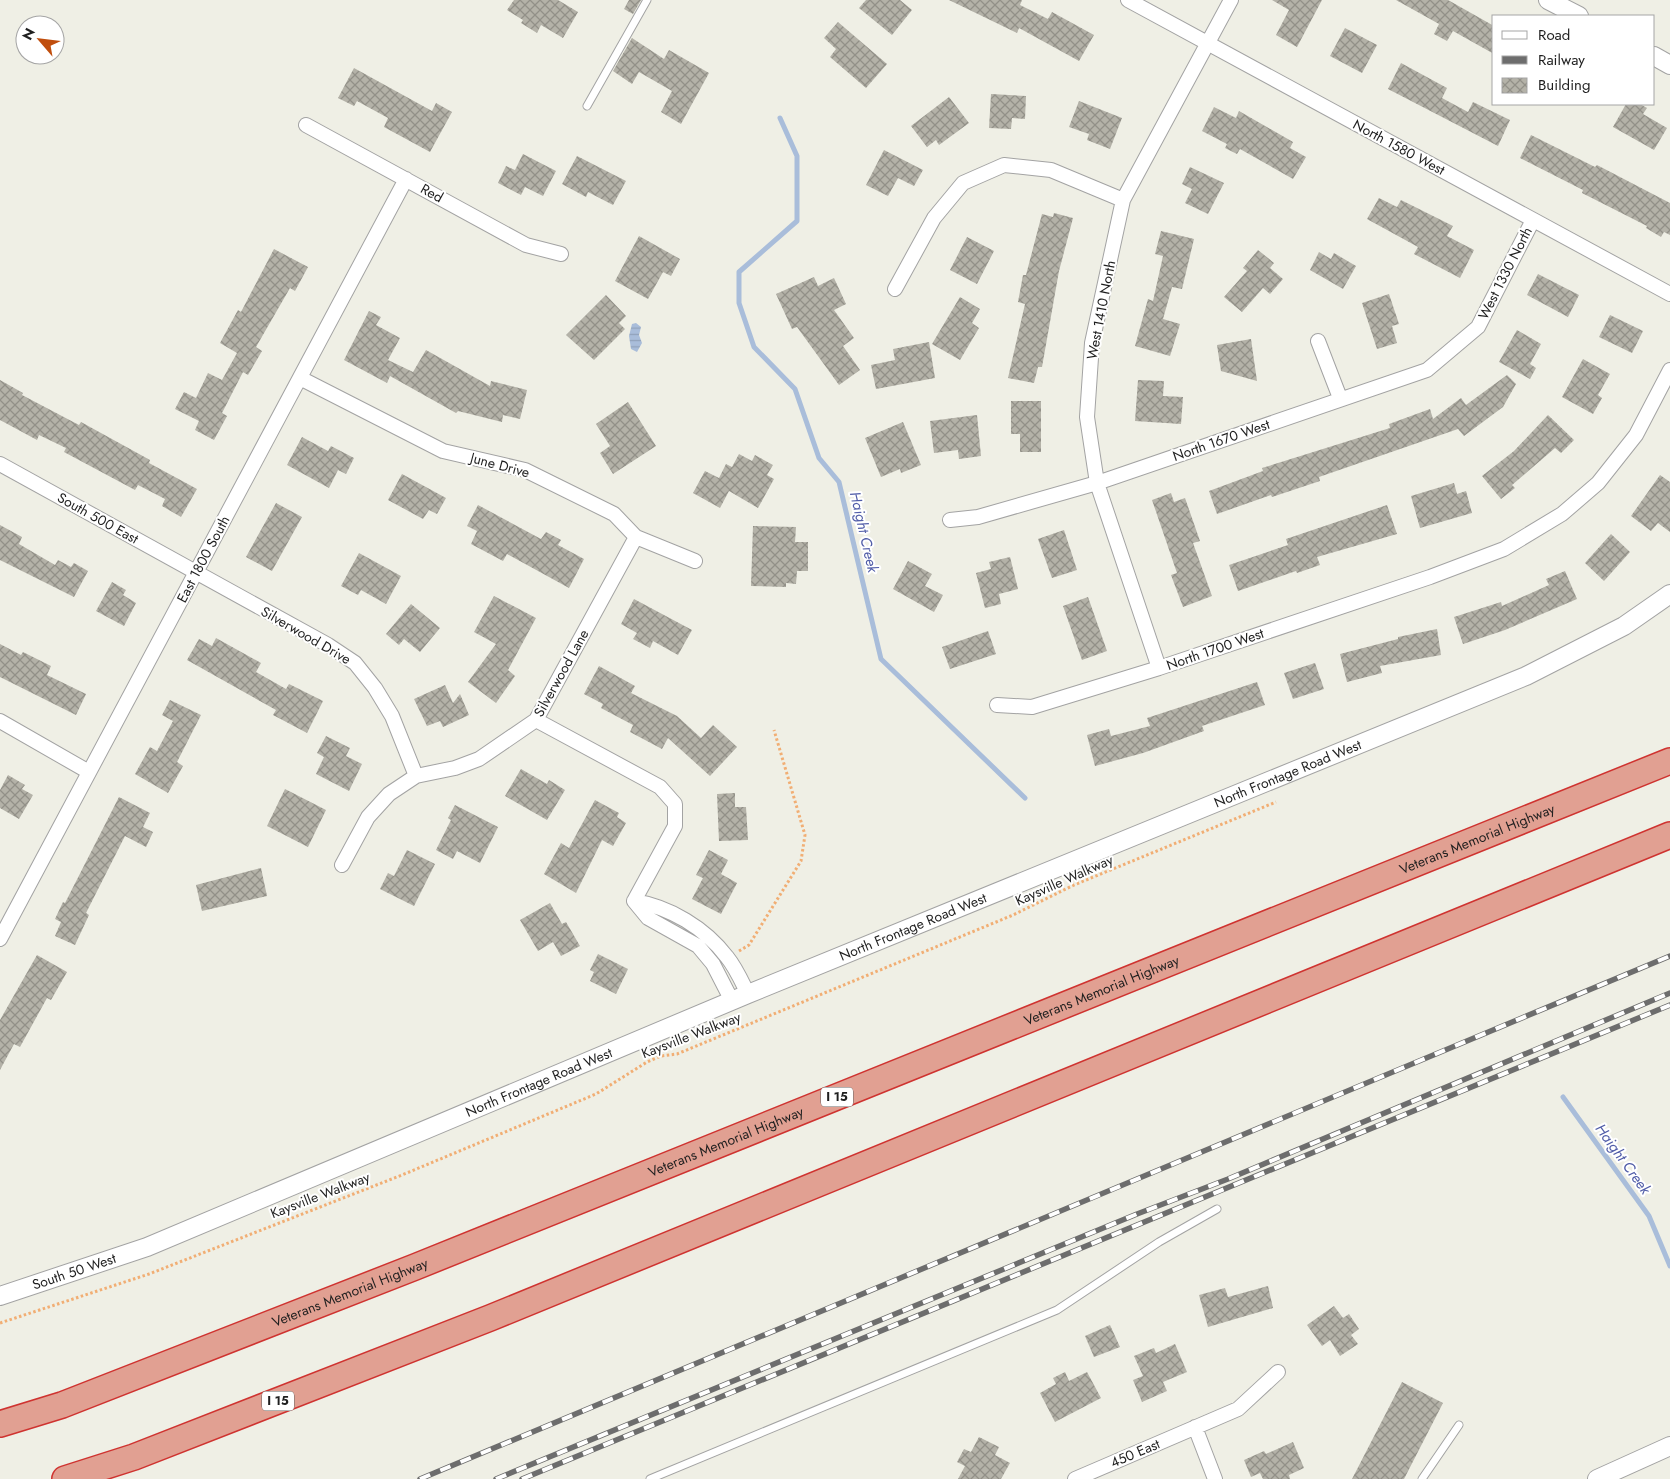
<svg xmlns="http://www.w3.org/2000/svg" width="1670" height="1479" viewBox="0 0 1670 1479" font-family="Jost,sans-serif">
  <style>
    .water { fill: url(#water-rules) }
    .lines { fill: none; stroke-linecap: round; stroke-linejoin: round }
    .stream { stroke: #a9bdda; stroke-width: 5 }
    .building { fill: url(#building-cross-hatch) }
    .service-casing { stroke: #a3a3a3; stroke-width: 9 }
    .minor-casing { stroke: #a3a3a3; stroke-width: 16 }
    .tertiary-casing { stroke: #a3a3a3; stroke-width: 20 }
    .motorway-casing { stroke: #cf3330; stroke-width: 28 }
    .path { stroke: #f1ae74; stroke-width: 3; stroke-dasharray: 2.5 2.5; stroke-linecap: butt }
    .service { stroke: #fff; stroke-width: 7 }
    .minor { stroke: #fff; stroke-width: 14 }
    .tertiary { stroke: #fff; stroke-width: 18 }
    .motorway { stroke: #e1a092; stroke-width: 25 }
    .rail-casing { stroke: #6d6d6d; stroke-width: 5.5 }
    .rail { stroke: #fff; stroke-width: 4; stroke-dasharray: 11; stroke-linecap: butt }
    .labels { text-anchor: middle; stroke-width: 4; stroke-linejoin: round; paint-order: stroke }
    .shield { fill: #fff; stroke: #626262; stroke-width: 1 }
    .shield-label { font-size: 12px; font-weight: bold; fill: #1f1f1f }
    .street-label { font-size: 14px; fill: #1f1f1f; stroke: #fff }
    .water-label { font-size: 15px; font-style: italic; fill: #515da8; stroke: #fff }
  </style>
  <defs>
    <pattern id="water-rules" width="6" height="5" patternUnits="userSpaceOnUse" patternTransform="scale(1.25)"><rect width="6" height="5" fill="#a9bdda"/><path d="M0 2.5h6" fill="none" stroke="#91a2bb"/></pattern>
    <pattern id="building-cross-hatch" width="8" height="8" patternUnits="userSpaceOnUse" patternTransform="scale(1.25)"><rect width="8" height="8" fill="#b4b2a8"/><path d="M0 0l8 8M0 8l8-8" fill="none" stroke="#929088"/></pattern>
  </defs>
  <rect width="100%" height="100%" fill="#efefe5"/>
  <path class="water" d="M636 323 641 327 639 335 642 343 637 352 631 349 629 336 632 324Z"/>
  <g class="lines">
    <path class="stream" d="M780 118 797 156V221L739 272V303L754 347 795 389 819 458 839 482 881 659 1025 798
      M1563 1097 1649 1216 1670 1266"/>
  </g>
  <path class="building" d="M514 0H558L578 12 563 38 541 25 537 33 521 23 523 20 507 10Z
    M629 0H641L633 14 624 9Z
    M866 0H900L912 10 892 35 859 8Z
    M949 0H1022L1020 5 1048 19 1052 12 1094 35 1079 61 1019 28 1017 33Z
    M1272 0H1322L1297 47 1276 35 1289 10Z
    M1396 0H1448L1494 26V54L1453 31 1447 41 1434 34 1439 24Z
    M838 22 887 64 866 88 830 57 836 49 824 38Z
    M1345 28 1377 45 1362 73 1330 56Z
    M632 38 664 59 669 50 709 73 681 124 661 112 672 91 639 72 632 84 613 71Z
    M1401 63 1447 88 1442 98 1468 112 1473 102 1510 120 1498 146 1388 89Z
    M354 68 432 111 436 103 452 112 430 152 384 127 388 118 357 101 354 106 338 98Z
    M991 94 1026 96 1025 119 1012 118 1011 129 989 128Z
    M949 97 969 123 939 145 936 140 927 147 911 126Z
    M1079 101 1122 118 1110 149 1087 140 1089 134 1069 127Z
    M1626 104H1640L1647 108 1643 114 1667 128 1654 150 1613 127Z
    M1214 107 1236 118 1239 111 1293 142 1290 148 1306 157 1293 179 1240 149 1237 154 1225 148 1227 144 1202 131Z
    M1531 135 1595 167 1597 165 1670 203V235L1664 232 1661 237 1646 228 1647 226 1582 193 1583 190 1520 158Z
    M884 150 923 170 914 186 898 178 888 196 866 185Z
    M523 154 556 171 543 196 525 187 521 195 498 183 506 166 515 170Z
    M577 156 626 181 613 205 588 192 586 197 562 184Z
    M1190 167 1224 183 1208 214 1185 203 1192 189 1182 184Z
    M1379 198 1397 207 1401 200 1453 226 1447 236 1474 250 1460 278 1414 254 1418 247 1367 219Z
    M1054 213 1073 218 1059 271 1042 367H1038L1034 383 1008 378 1025 304 1018 302 1023 275H1026L1042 214 1053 217Z
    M1161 231 1194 239 1182 289 1172 287 1163 319 1180 324 1170 356 1135 346 1148 299 1153 301 1163 256 1155 254Z
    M639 236 680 259 671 276 663 272 648 299 615 281Z
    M967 237 994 251 977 284 950 270Z
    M274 249 308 267 295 291 290 288 256 347 262 351 248 375 243 372 222 413 227 416 214 440 195 430 199 421 175 409 184 392 196 398 208 373 222 380 237 353 220 343 238 310 241 312Z
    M1258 250 1274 263 1270 268 1283 279 1270 294 1263 288 1242 312 1224 297 1247 271 1243 268Z
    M1319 252 1331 259 1334 253 1356 266 1343 289 1310 270Z
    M1538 274 1579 295 1568 317 1527 295Z
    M814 277 818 286 834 278 846 304 834 310 854 338 843 346 860 370 839 385 797 327 792 329 776 294Z
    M1389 294 1399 324 1392 326 1397 343 1377 349 1362 303Z
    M606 295 626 316 619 323 625 329 594 360 566 335Z
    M960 297 980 309 972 323 979 328 960 360 932 344Z
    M369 311 381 317 376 325 400 338 388 360 413 372 426 350 490 386 491 381 527 390 520 419 503 415 502 422 458 411 456 413 390 376 387 383 344 360Z
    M1610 315 1643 331 1632 353 1599 337Z
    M1517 330 1541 344 1530 364 1536 368 1530 379 1499 362Z
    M1251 339 1257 381 1221 371 1217 345Z
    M929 342 935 378 876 389 871 365 895 360 893 349Z
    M1583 359 1610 374 1598 395 1602 398 1593 414 1562 397Z
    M1507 375 1516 384 1503 407 1464 436 1458 429 1319 477 1320 481 1272 497 1271 495 1217 514 1209 491 1263 471 1262 468 1390 428 1389 424 1430 409 1433 419 1461 398 1466 405Z
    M0 380 23 393 22 395 79 425 81 422 150 460 149 463 197 489 181 517 162 506 165 499 138 485 135 490 64 452 66 448 39 435 37 440 0 420Z
    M1138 380 1164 381 1163 396 1183 397 1181 424 1135 421Z
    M1011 401H1041V452H1020V434H1011Z
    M628 402 656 446 613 474 600 453 610 446 596 424Z
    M977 415 981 456 959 459 958 450 934 453 930 421Z
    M1548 415 1574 440 1561 453 1555 448 1512 485 1515 488 1501 499 1482 476 1514 451Z
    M903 422 921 465 901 473 900 469 881 477 865 438Z
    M302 437 328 451 331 446 354 458 346 474 338 470 329 488 287 465Z
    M739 454 752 461 755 455 773 465 767 475 774 479 758 508 729 491 720 508 693 493 705 471 719 478 726 464 732 467Z
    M402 474 446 498 437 514 429 510 423 519 388 500Z
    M1660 475 1670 482V532L1658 523 1651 531 1631 516Z
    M1454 483 1457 494 1466 491 1472 513 1420 528 1411 496Z
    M1171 493 1174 502 1185 498 1200 541 1193 543 1212 596 1183 607 1171 575 1177 573 1152 500Z
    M276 503 302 517 272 571 246 557Z
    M478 505 541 539 546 532 561 540 558 545 584 559 569 588 507 554 503 561 471 544 477 531 467 526Z
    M1387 505 1397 534 1317 557 1320 565 1297 573 1296 571 1238 591 1229 565 1288 545 1286 539Z
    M0 525 22 537 19 544 55 565 58 560 71 567 74 563 88 571 74 597 0 560Z
    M753 526 796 527 795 542H808V571H797L796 584 786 583V587L751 586Z
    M1064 530 1077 570 1052 578 1038 539Z
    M1611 534 1630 552 1604 581 1585 563Z
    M359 553 401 576 386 604 361 590 358 595 341 586Z
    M1010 557 1018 589 999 594 1001 604 985 608 976 573 991 569 989 562Z
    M908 561 932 574 925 586 943 595 934 612 893 589Z
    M1565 571 1577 599 1505 630 1463 644 1454 617 1501 602 1502 606 1549 585 1546 579Z
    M112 582 126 590 123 595 136 603 124 626 96 611Z
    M494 596 536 618 508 670 515 676 496 703 468 682 496 644 474 632Z
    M1088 597 1107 651 1082 660 1063 606Z
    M634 599 692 630 678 655 653 641 650 648 633 639 637 633 621 624Z
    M411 604 440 628 420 652 404 639 399 645 386 634Z
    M1437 629 1441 655 1380 666 1382 673 1347 682 1340 654 1398 639V637Z
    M988 631 996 654 950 669 942 647Z
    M216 638 261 663 256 672 286 689 289 684 323 701 307 733 273 715 276 710 187 660 199 639 212 646Z
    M0 644 21 655 23 652 51 666 47 675 86 694 76 715 0 677Z
    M1315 663 1324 689 1293 699 1284 673Z
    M599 666 635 686 631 693 677 716 701 738 713 725 737 747 710 776 668 738 662 749 630 732 633 725 601 708 603 704 584 694Z
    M1257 682 1265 705 1202 726 1204 731 1143 753 1095 766 1087 735 1109 729 1111 736 1150 726 1147 718Z
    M445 685 453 703 460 694 469 715 443 727 440 721 427 726 414 699Z
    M170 700 201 715 177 762 183 766 168 793 135 774 150 747 157 751 173 721 162 715Z
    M326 736 350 748 346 756 362 764 349 791 316 774 324 757 317 753Z
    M521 769 547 784 549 780 565 790 547 820 505 796Z
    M8 775 25 785 22 789 33 795 19 819 0 808V790Z
    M285 789 326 810 308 847 267 826Z
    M735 793V807H746L748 840 719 841 717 794Z
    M119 797 150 813 143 827 153 832 146 847 125 836 86 913 89 915 75 945 55 936 61 922 55 919 63 902 65 903Z
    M595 800 619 813 617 817 626 823 613 846 602 840 576 893 544 874 561 843 569 848Z
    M455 805 498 827 480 863 457 851 453 859 436 850 451 820 448 818Z
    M407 850 435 864 414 906 380 889 388 873 394 876Z
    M709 850 728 860 721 874 737 883 721 914 692 899 703 878 696 875Z
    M261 868 267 896 202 911 196 885Z
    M550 903 562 924 566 922 580 946 561 956 553 942 538 951 520 920Z
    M598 954 628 969 616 994 590 981 594 972 590 970Z
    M37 955 67 972 51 1000 47 998 20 1047 14 1044 0 1070V1020Z
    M1268 1286 1273 1308 1208 1327 1199 1295 1225 1288 1228 1297Z
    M1334 1306 1343 1318 1349 1314 1359 1329 1351 1335 1358 1344 1340 1356 1330 1340 1322 1346 1307 1325Z
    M1110 1325 1120 1347 1094 1357 1085 1336Z
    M1175 1344 1187 1372 1163 1382 1167 1391 1142 1402 1133 1380 1143 1376 1134 1356 1154 1348 1156 1353Z
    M1065 1372 1069 1381 1087 1372 1101 1398 1055 1422 1040 1393 1056 1384 1053 1378Z
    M1402 1382 1443 1403 1404 1479H1352Z
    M979 1437 999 1447 995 1455 1010 1463 1001 1479H958L965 1466 957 1462 964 1449 971 1452Z
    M1293 1442 1304 1468 1289 1475 1290 1479H1263L1260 1473 1251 1477 1244 1460 1264 1451 1266 1454Z"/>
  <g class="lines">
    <defs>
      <path id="service" d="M587 106 647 0
        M650 1479 1057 1310 1159 1242 1217 1209
        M1422 1479 1459 1425"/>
      <path id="minor" d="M1128 0 1670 294
        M306 125 526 245 561 254
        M895 289 934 218 963 183 1004 165 1051 170 1123 200
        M1318 341 1340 398
        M300 378 443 451 525 470 614 514 636 537 695 561
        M0 464 328 645 355 663 375 688 392 716 416 776
        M950 520 978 517 1097 483 1427 370 1478 327 1533 220
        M1159 668 1097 483 1087 417 1092 343 1123 200 1231 0
        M997 705 1032 707 1159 668 1430 577 1504 549 1562 514 1598 483 1636 435 1670 370
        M536 720 660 787 675 804V826L634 901
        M0 721 89 772
        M342 865 368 817 389 794 416 776 455 768 479 759 536 720 636 537
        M634 901C670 907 705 928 727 957 736 968 742 982 748 994
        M634 901 648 918 698 946 713 964 732 1001
        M0 939 406 179
        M1195 1427 1215 1479
        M1075 1479 1238 1409 1278 1372"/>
      <g id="tertiary">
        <path d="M1548 0 1579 16"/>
        <path d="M1654 56 1670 65"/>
        <path id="s1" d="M0 1296 147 1247 748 994 1526 676 1624 626 1670 594"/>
        <path d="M1597 1479 1670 1446"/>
      </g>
      <g id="motorway">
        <path id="s2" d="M0 1424 62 1405 415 1267 1670 761"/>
        <path d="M65 1479 134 1457 490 1318 1670 835"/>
      </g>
    </defs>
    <use href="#service" class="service-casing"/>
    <use href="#minor" class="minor-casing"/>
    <use href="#tertiary" class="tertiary-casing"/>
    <use href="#motorway" class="motorway-casing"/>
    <path class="path" d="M739 951 749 945 801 861 805 835 774 730
      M0 1323 149 1274 402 1175 596 1094 647 1062 661 1056 677 1054 1013 915 1074 885 1276 802"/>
    <use href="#service" class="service"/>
    <use href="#minor" class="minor"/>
    <use href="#tertiary" class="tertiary"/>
    <use href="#motorway" class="motorway"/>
    <defs>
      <path id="rail" d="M420 1479 1670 956
        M496 1479 1137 1214 1228 1179 1670 993
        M522 1479 1670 1005"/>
    </defs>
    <use href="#rail" class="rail-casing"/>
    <use href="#rail" class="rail"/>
  </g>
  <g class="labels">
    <g class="shield">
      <rect x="821" y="1087.5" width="32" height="19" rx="4"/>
      <rect x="262" y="1391.5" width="32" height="19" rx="4"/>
    </g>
    <g class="shield-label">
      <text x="837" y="1101">I 15</text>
      <text x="278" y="1405">I 15</text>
    </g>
    <g class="street-label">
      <text transform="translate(1399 147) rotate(28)" y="5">North 1580 West</text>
      <text transform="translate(432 193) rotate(29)" y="5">Red</text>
      <text transform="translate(1505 273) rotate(-63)" y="5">West 1330 North</text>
      <text transform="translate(1101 310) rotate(-79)" y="5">West 1410 North</text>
      <text transform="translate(1221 440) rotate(-19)" y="5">North 1670 West</text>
      <text transform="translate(500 465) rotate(15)" y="5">June Drive</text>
      <text transform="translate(98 518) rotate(29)" y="5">South 500 East</text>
      <text transform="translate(203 559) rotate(-62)" y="5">East 1800 South</text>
      <text transform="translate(306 635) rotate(30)" y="5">Silverwood Drive</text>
      <text transform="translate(1215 649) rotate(-19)" y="5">North 1700 West</text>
      <text transform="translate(561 673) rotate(-61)" y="5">Silverwood Lane</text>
      <text dy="5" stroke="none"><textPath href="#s1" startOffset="1390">North Frontage Road West</textPath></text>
      <text dy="5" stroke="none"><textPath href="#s2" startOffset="1589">Veterans Memorial Highway</textPath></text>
      <text transform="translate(1064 880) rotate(-24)" y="5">Kaysville Walkway</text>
      <text dy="5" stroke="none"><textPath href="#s1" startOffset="985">North Frontage Road West</textPath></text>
      <text dy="5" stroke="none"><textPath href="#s2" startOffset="1184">Veterans Memorial Highway</textPath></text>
      <text transform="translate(691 1035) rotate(-21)" y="5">Kaysville Walkway</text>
      <text dy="5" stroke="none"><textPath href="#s1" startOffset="580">North Frontage Road West</textPath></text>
      <text dy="5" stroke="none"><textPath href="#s2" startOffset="779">Veterans Memorial Highway</textPath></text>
      <text transform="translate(320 1195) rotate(-21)" y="5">Kaysville Walkway</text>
      <text dy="5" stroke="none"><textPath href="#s1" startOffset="78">South 50 West</textPath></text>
      <text dy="5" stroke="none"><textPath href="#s2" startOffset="374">Veterans Memorial Highway</textPath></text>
      <text transform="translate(1135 1453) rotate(-23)" y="5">450 East</text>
    </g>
    <g class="water-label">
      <text transform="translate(864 532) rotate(77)" y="5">Haight Creek</text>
      <text transform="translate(1623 1159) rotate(54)" y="5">Haight Creek</text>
    </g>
  </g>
  <rect x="1492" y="15" width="162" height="90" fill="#ffffff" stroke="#a5a5a5"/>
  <rect x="1502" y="31" width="25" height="8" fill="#ffffff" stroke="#a5a5a5"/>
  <text x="1538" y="40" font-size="15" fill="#1f1f1f">Road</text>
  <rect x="1502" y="56" width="25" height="8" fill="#6d6d6d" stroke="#a5a5a5"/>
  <text x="1538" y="65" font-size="15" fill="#1f1f1f">Railway</text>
  <rect x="1502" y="78" width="25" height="15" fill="url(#building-cross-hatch)" stroke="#a5a5a5"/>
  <text x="1538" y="90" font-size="15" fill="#1f1f1f">Building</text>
  <g transform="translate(40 40) rotate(298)"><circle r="24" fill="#ffffff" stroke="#a5a5a5"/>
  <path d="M0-4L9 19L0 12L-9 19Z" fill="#c04e0d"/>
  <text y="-8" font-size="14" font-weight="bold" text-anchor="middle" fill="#1f1f1f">N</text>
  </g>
</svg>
